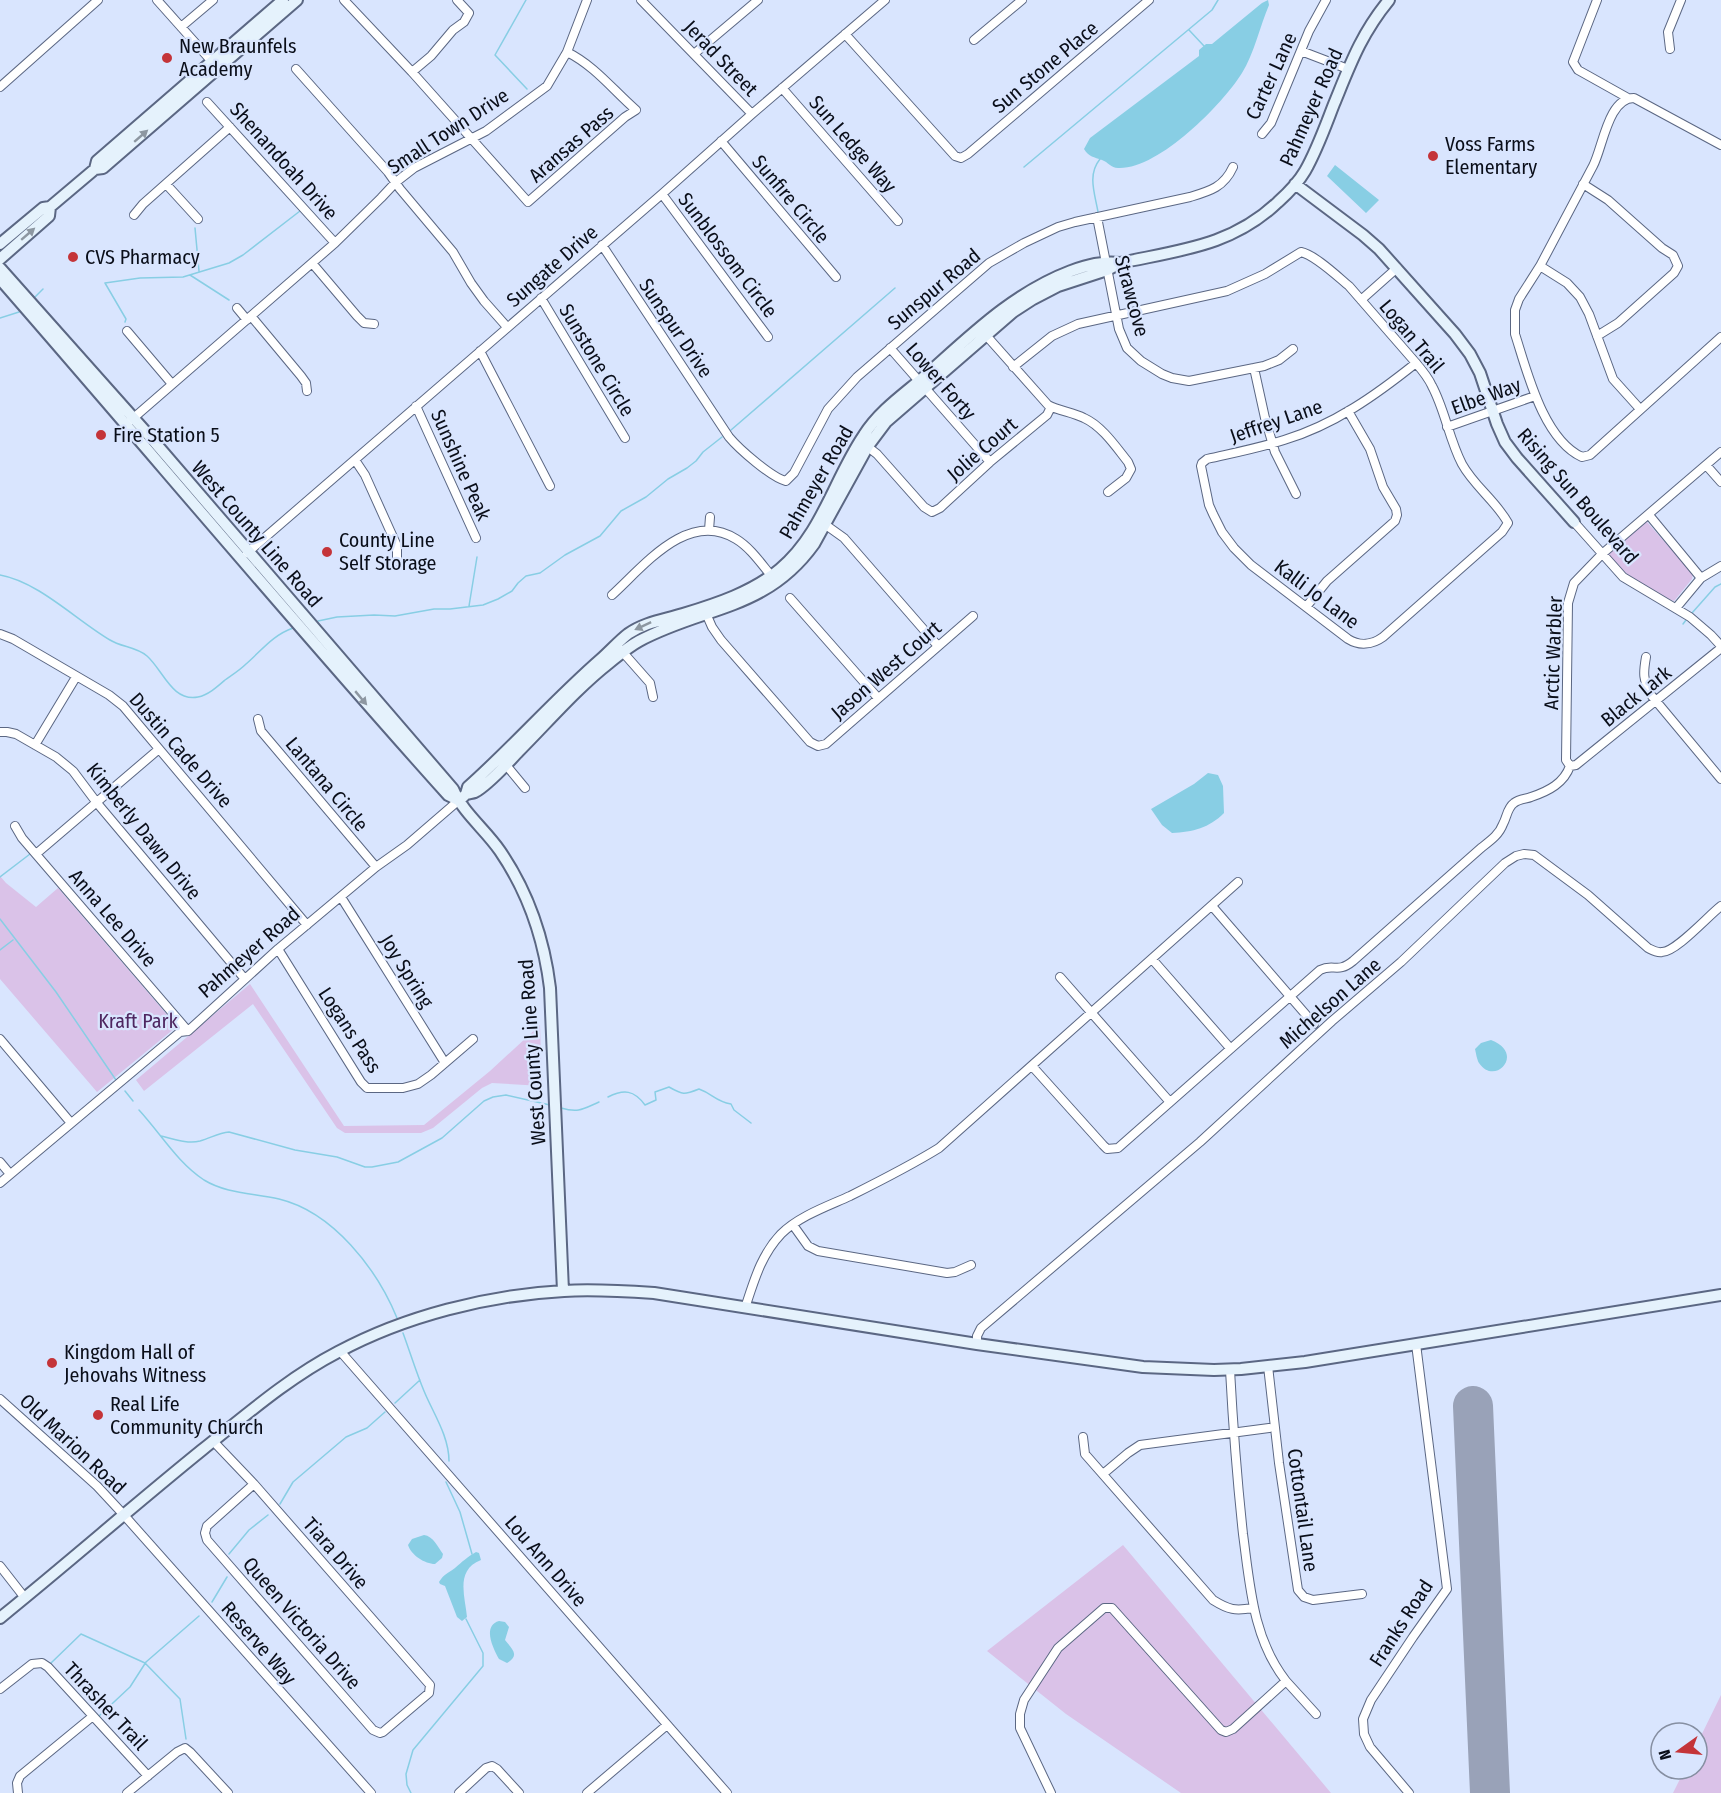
<svg xmlns="http://www.w3.org/2000/svg" width="1721" height="1793" viewBox="0 0 1721 1793" font-family="'Fira Sans Condensed',sans-serif">
  <style>
    .green { fill: #dac2e8 }
    .water { fill: #88cee4 }
    .lines { fill: none; stroke-linecap: round; stroke-linejoin: round }
    .stream { stroke: #88cee4; stroke-width: 1.5 }
    .runway { stroke: #99a2b8; stroke-width: 40 }
    .street-casing { stroke: #5b6783; stroke-width: 10 }
    .secondary-casing { stroke: #5b6783; stroke-width: 14 }
    .street { stroke: #fff; stroke-width: 8 }
    .secondary { stroke: #e5f2fc; stroke-width: 10 }
    .oneway { fill: #8d97a1 }
    .poi-dot { fill: #c43439; stroke: #d9e5fe; stroke-width: 2 }
    .labels { text-anchor: middle; stroke-width: 4.5; stroke-linejoin: round; paint-order: stroke }
    .poi-label { font-size: 20px; fill: #0a0e19; stroke: #d9e5fe; text-anchor: start }
    .street-label { font-size: 20px; fill: #0a0e19; stroke: #d9e5fe }
    .park-label { font-size: 20px; fill: #4e2660; stroke: #d9e5fe }
  </style>
  <rect width="100%" height="100%" fill="#d9e5fe"/>
  <path class="green" d="M1645 521 1647 522 1693 574 1692 579 1674 601C1647 593 1625 575 1607 553Z
    M0 876 6 883 36 907 58 888 175 1024V1028L97 1092 0 979Z
    M250 984 344 1126 424 1125 490 1071 540 1025 542 1086 492 1083 482 1088 433 1128 421 1133H345L337 1128 253 1004 144 1091 136 1080Z
    M1123 1545 1331 1793H1181L1066 1714 987 1651Z
    M1721 1695V1793H1673L1685 1769H1697V1744Z"/>
  <path class="water" d="M1268 0 1269 5C1260 26 1254 54 1242 73 1222 105 1158 170 1118 168 1111 168 1108 162 1102 160 1094 157 1089 157 1084 149L1090 138 1199 56V50L1206 44H1212L1262 3Z
    M1335 165 1379 200 1366 213 1327 176Z
    M1208 773 1218 775 1223 786 1224 813C1209 828 1193 832 1172 833L1162 825 1151 809 1194 784Z
    M1491 1040C1526 1053 1495 1087 1479 1063 1477 1060 1476 1053 1475 1049L1481 1043Z
    M424 1535C433 1536 438 1547 443 1554L442 1558 435 1564C425 1564 411 1555 408 1545L412 1539Z
    M476 1552 479 1553 481 1560C455 1570 465 1596 467 1617L462 1621 457 1617 445 1586 440 1584 439 1582C445 1573 447 1574 455 1568 462 1562 467 1557 476 1552Z
    M499 1621 505 1622 509 1627 505 1640C511 1648 521 1655 507 1663L499 1659C493 1648 482 1626 499 1621Z"/>
  <g class="lines">
    <path class="stream" d="M526 0 495 55 527 89
      M1189 30 1204 46
      M1024 167 1212 10 1218 0
      M1098 212C1095 194 1087 175 1100 159
      M195 228 199 271
      M190 275 229 300
      M35 297 43 289
      M0 318 19 312
      M125 322 126 319 105 283 140 278 183 277 229 263 243 255 300 211
      M731 430 895 288
      M0 575C39 582 76 620 110 640 121 647 137 647 147 656 163 670 172 702 198 697 208 695 217 687 225 680 232 675 240 670 246 664 262 650 273 635 293 628
      M469 606 477 557
      M1692 613 1715 587 1721 584
      M318 621 337 617 374 615 395 616 434 609H450L483 605 498 599 512 591 518 583 526 576 540 573 565 555 600 536 621 511 646 497 668 479 687 468 696 461 703 452 722 437
      M1683 624 1686 620
      M0 877 30 854
      M0 919 56 992 116 1080
      M0 950 13 940
      M125 1091 133 1101
      M608 1097C624 1089 634 1090 645 1105L656 1100 655 1092 669 1087C683 1095 684 1095 699 1089 713 1094 715 1101 731 1104L734 1110 751 1123
      M561 1108C579 1113 583 1109 599 1102
      M139 1110C161 1134 177 1162 204 1180 227 1194 254 1193 279 1199 333 1212 377 1269 397 1318
      M161 1136C174 1139 187 1144 200 1141 211 1138 218 1133 229 1132L295 1150 337 1157 365 1167H372L398 1162 442 1138 484 1101 493 1097 506 1095 550 1105
      M403 1333C410 1352 416 1372 424 1391 433 1413 449 1436 449 1461
      M395 1403 420 1380
      M446 1482 460 1512 472 1554
      M280 1504 293 1482 346 1437 367 1428 385 1412
      M229 1554 249 1530 268 1515
      M212 1602 227 1577
      M51 1663 81 1634 145 1663 180 1699 186 1739
      M99 1716 130 1687 146 1662 199 1616
      M411 1793 407 1785 406 1774 413 1750 483 1666V1653L466 1619"/>
    <path class="runway" d="M1473 1406 1490 1793"/>
    <defs>
      <path id="street" d="M157 0 215 65
        M344 0 412 72 528 202 625 117 636 110C613 90 595 66 567 52
        M641 0 752 114
        M1597 0 1573 62 1578 70 1628 98
        M181 27 213 0
        M845 34 955 156 961 158 968 154 1149 0
        M974 40 1022 0
        M1670 49 1668 32 1681 0
        M1301 51 1348 69
        M694 54 758 0
        M296 69 388 172 400 189 453 252 471 283 484 301 507 327
        M412 72 431 56 453 30 464 22 469 13 457 0
        M0 87 98 0
        M782 88 898 221
        M207 102 335 243
        M1262 134 1271 123 1309 31 1326 0
        M721 141 836 277
        M1721 145 1634 98C1608 98 1603 147 1593 166L1540 266 1519 299 1515 310V334C1527 371 1543 439 1582 457L1590 455 1721 337
        M166 184 198 219
        M1583 184 1608 200 1662 248 1673 255 1678 266 1674 273 1618 323 1597 336
        M662 194 768 337
        M134 215 143 204 230 127
        M1097 217 1119 329 1127 348 1141 361 1162 374 1172 378 1189 381 1264 366 1279 360 1293 349
        M602 245 729 437C739 449 772 478 786 481L794 473 828 409 857 377 989 263 1024 243 1058 227 1075 222 1190 197C1210 191 1224 187 1233 167
        M312 263 357 316 364 323 374 324
        M1540 266 1567 283 1580 297 1589 314 1613 379 1640 409
        M541 298 625 438
        M1361 300 1397 268
        M237 308 247 320
        M251 316 301 376 306 383 307 391
        M127 331 172 384
        M984 333 1048 405C1059 411 1072 412 1084 418 1102 426 1116 447 1128 462L1131 469 1126 478 1108 492
        M890 348 990 462
        M480 351 550 486
        M1013 367 1052 336 1078 324 1227 291 1265 274 1301 252C1315 255 1337 276 1349 286L1416 363C1422 370 1428 377 1432 386 1445 410 1449 439 1462 464 1474 486 1496 501 1508 523L1502 532 1383 637C1372 645 1359 646 1348 639L1251 565 1234 548 1222 532 1213 514 1209 505 1201 466 1202 463 1207 459C1233 453 1259 448 1284 440 1334 425 1376 395 1416 363
        M1254 368 1265 418 1275 452 1296 494
        M416 406 476 538
        M130 421 335 243 381 198 396 182 414 168 486 131 547 86 567 52 587 0
        M1447 427 1535 396
        M864 444 877 454 924 507 932 512 940 508 990 462 1047 415 1051 407
        M355 460 365 475 397 546V561
        M1706 465 1721 482
        M1649 515 1701 578
        M1574 522 1623 577 1690 617 1711 635 1721 646
        M823 523 844 538 938 646
        M709 530 710 517
        M247 553 662 194 752 114 885 0
        M612 595C644 566 688 509 736 539 751 548 762 565 774 579
        M790 598 878 698
        M1306 607 1327 581 1395 521 1397 515 1396 509 1383 487 1370 449 1348 411
        M1676 608 1701 578 1721 566
        M705 611 712 627 721 640 810 742 818 746 826 744 973 616
        M0 634 13 639 109 695 123 706 307 925
        M620 649 650 683 653 697
        M1646 657C1643 674 1643 679 1651 695L1721 779
        M258 719 261 731 376 867
        M0 732H7L16 734 56 757 73 771 97 803 244 978
        M35 745 76 677
        M506 765 525 788
        M1570 766 1576 765 1721 648
        M15 826 22 838 188 1031
        M36 854 159 749
        M341 897 445 1063
        M1212 906 1314 1024
        M278 949 361 1082 367 1088H403L418 1084 431 1075 473 1039
        M1152 959 1230 1048
        M1060 977 1169 1101
        M0 1039 71 1123
        M1032 1066 1103 1145 1107 1149 1118 1148 1320 970C1334 963 1337 974 1353 961L1481 848C1490 841 1499 835 1503 824 1507 817 1507 808 1514 803 1519 799 1526 799 1531 797 1549 791 1564 783 1570 766L1566 760 1568 603 1574 583 1602 554 1721 452
        M0 1162 10 1174
        M0 1183 180 1032 188 1031 278 949 376 867 407 845 458 801
        M793 1225 808 1246 818 1251 947 1273 955 1272 971 1265
        M745 1308C754 1281 761 1255 781 1234 799 1216 828 1206 850 1196 880 1181 910 1166 939 1148L1238 882
        M977 1344V1336L981 1328 1200 1142 1332 1021 1401 962 1505 863 1516 856 1524 854 1534 855 1588 895 1648 948C1652 950 1657 953 1662 952 1676 952 1708 916 1721 906
        M340 1351 727 1793
        M1268 1366 1279 1463 1298 1590 1304 1597 1313 1600 1362 1594
        M0 1399 97 1486 123 1514 371 1793
        M1083 1437 1085 1454 1213 1600C1229 1610 1235 1611 1253 1608
        M213 1441 254 1484 430 1685 429 1693 383 1732 380 1733 373 1730 207 1540 205 1533 207 1526 254 1484
        M1103 1474 1128 1453 1140 1445 1269 1428
        M0 1566 25 1598
        M1286 1681 1316 1714
        M0 1689 32 1664 42 1663 48 1667 148 1776
        M18 1793 17 1783 20 1776 93 1716
        M127 1793 177 1752 185 1748 190 1752 228 1793
        M459 1793 486 1768 492 1766 497 1769 519 1793
        M587 1793 667 1725
        M1051 1793 1020 1728V1714L1024 1700 1058 1648 1104 1608H1112L1221 1730 1226 1732 1233 1729 1286 1681C1253 1639 1250 1586 1243 1534 1237 1479 1233 1425 1230 1370
        M1409 1793 1370 1747 1364 1734 1363 1719 1371 1700 1413 1637 1447 1589 1416 1344"/>
      <path id="secondary" d="M95 169 103 168 297 0
        M1295 184 1363 235 1379 249 1455 334 1470 354 1480 373 1497 424 1505 442 1517 458 1574 522
        M0 244 43 208 50 207 95 169 97 161 283 0
        M0 259 49 216 50 207
        M0 268 145 431 453 789C463 813 485 829 500 851 528 892 544 939 550 988L563 1291
        M0 279C150 451 296 626 448 795L458 800
        M466 794C469 793 472 793 475 792 489 784 507 764 518 752 548 722 576 689 609 663 619 655 628 647 639 641 704 606 766 611 814 544L868 446 886 422 1013 312 1033 299 1058 286 1107 270 1120 263C1180 250 1232 246 1278 202 1288 193 1298 183 1305 171 1317 150 1325 127 1334 104 1350 65 1361 34 1389 0
        M463 797 466 794 468 787C514 746 555 699 601 659 610 651 620 640 628 634 645 622 664 620 683 614 716 604 753 592 780 569 822 534 834 479 864 435 879 411 904 394 925 376 971 335 1013 293 1071 271 1088 265 1102 261 1120 263
        M0 1618C68 1563 134 1505 202 1450 246 1415 288 1378 338 1352 405 1316 488 1295 564 1291 594 1289 624 1291 654 1293L977 1344 1143 1367 1214 1370 1241 1369 1305 1362 1721 1295"/>
    </defs>
    <use href="#street" class="street-casing"/>
    <use href="#secondary" class="secondary-casing"/>
    <use href="#street" class="street"/>
    <use href="#secondary" class="secondary"/>
  </g>
  <defs><path id="oneway-solid" d="M-6-.8H1V-3.2L6.5 0L1 3.2V.8H-6Z" transform="scale(1.5)"/></defs>
  <g class="oneway">
    <use href="#oneway-solid" transform="translate(141 136) rotate(-41)"/>
    <use href="#oneway-solid" transform="translate(28 234) rotate(-41)"/>
    <use href="#oneway-solid" transform="translate(643 626) rotate(155)"/>
    <use href="#oneway-solid" transform="translate(361 698) rotate(50)"/>
  </g>
  <g class="poi-dot">
    <circle cx="167" cy="58" r="6"/>
    <circle cx="1433" cy="156" r="6"/>
    <circle cx="73" cy="257" r="6"/>
    <circle cx="101" cy="435" r="6"/>
    <circle cx="327" cy="552" r="6"/>
    <circle cx="52" cy="1363" r="6"/>
    <circle cx="98" cy="1415" r="6"/>
  </g>
  <g class="labels">
    <g class="poi-label">
      <text x="179" y="53">New Braunfels<tspan x="179" dy="23">Academy</tspan></text>
      <text x="1445" y="151">Voss Farms<tspan x="1445" dy="23">Elementary</tspan></text>
      <text x="85" y="264">CVS Pharmacy</text>
      <text x="113" y="442">Fire Station 5</text>
      <text x="339" y="547">County Line<tspan x="339" dy="23">Self Storage</tspan></text>
      <text x="64" y="1359">Kingdom Hall of<tspan x="64" dy="23">Jehovahs Witness</tspan></text>
      <text x="110" y="1411">Real Life<tspan x="110" dy="23">Community Church</tspan></text>
    </g>
    <g class="street-label">
      <text transform="translate(721 58) rotate(46)" y="7">Jerad Street</text>
      <text transform="translate(1045 67) rotate(-40)" y="7">Sun Stone Place</text>
      <text transform="translate(1271 76) rotate(-65)" y="7">Carter Lane</text>
      <text transform="translate(1311 107) rotate(-66)" y="7">Pahmeyer Road</text>
      <text transform="translate(448 131) rotate(-33)" y="7">Small Town Drive</text>
      <text transform="translate(571 144) rotate(-41)" y="7">Aransas Pass</text>
      <text transform="translate(853 144) rotate(49)" y="7">Sun Ledge Way</text>
      <text transform="translate(284 161) rotate(48)" y="7">Shenandoah Drive</text>
      <text transform="translate(791 199) rotate(50)" y="7">Sunfire Circle</text>
      <text transform="translate(728 255) rotate(53)" y="7">Sunblossom Circle</text>
      <text transform="translate(552 266) rotate(-41)" y="7">Sungate Drive</text>
      <text transform="translate(934 289) rotate(-40)" y="7">Sunspur Road</text>
      <text transform="translate(1132 296) rotate(75)" y="7">Strawcove</text>
      <text transform="translate(676 328) rotate(56)" y="7">Sunspur Drive</text>
      <text transform="translate(1412 336) rotate(50)" y="7">Logan Trail</text>
      <text transform="translate(597 360) rotate(59)" y="7">Sunstone Circle</text>
      <text transform="translate(941 381) rotate(49)" y="7">Lower Forty</text>
      <text transform="translate(1486 396) rotate(-20)" y="7">Elbe Way</text>
      <text transform="translate(1276 421) rotate(-19)" y="7">Jeffrey Lane</text>
      <text transform="translate(982 449) rotate(-41)" y="7">Jolie Court</text>
      <text transform="translate(461 465) rotate(66)" y="7">Sunshine Peak</text>
      <text transform="translate(816 482) rotate(-60)" y="7">Pahmeyer Road</text>
      <text transform="translate(1578 496) rotate(49)" y="7">Rising Sun Boulevard</text>
      <text transform="translate(257 534) rotate(49)" y="7">West County Line Road</text>
      <text transform="translate(1317 594) rotate(37)" y="7">Kalli Jo Lane</text>
      <text transform="translate(1553 653) rotate(-88)" y="7">Arctic Warbler</text>
      <text transform="translate(886 670) rotate(-41)" y="7">Jason West Court</text>
      <text transform="translate(1636 696) rotate(-39)" y="7">Black Lark</text>
      <text transform="translate(181 750) rotate(49)" y="7">Dustin Cade Drive</text>
      <text transform="translate(327 784) rotate(50)" y="7">Lantana Circle</text>
      <text transform="translate(144 831) rotate(51)" y="7">Kimberly Dawn Drive</text>
      <text transform="translate(113 918) rotate(49)" y="7">Anna Lee Drive</text>
      <text transform="translate(249 952) rotate(-41)" y="7">Pahmeyer Road</text>
      <text transform="translate(407 971) rotate(58)" y="7">Joy Spring</text>
      <text transform="translate(1330 1003) rotate(-41)" y="7">Michelson Lane</text>
      <text transform="translate(350 1030) rotate(57)" y="7">Logans Pass</text>
      <text transform="translate(532 1052) rotate(-94)" y="7">West County Line Road</text>
      <text transform="translate(73 1444) rotate(43)" y="7">Old Marion Road</text>
      <text transform="translate(1303 1510) rotate(82)" y="7">Cottontail Lane</text>
      <text transform="translate(336 1553) rotate(49)" y="7">Tiara Drive</text>
      <text transform="translate(546 1561) rotate(49)" y="7">Lou Ann Drive</text>
      <text transform="translate(302 1623) rotate(49)" y="7">Queen Victoria Drive</text>
      <text transform="translate(1401 1623) rotate(-57)" y="7">Franks Road</text>
      <text transform="translate(259 1643) rotate(49)" y="7">Reserve Way</text>
      <text transform="translate(106 1706) rotate(47)" y="7">Thrasher Trail</text>
    </g>
    <g class="park-label">
      <text x="138" y="1028">Kraft Park</text>
    </g>
  </g>
  <g transform="translate(1679 1751) rotate(255)"><circle r="28" fill="#d9e5fe" stroke="#868fa2" stroke-width="1.5"/>
  <path d="M0-4.5L10 22L0 15L-10 22Z" fill="#c43439"/>
  <text y="-9" font-size="16" font-weight="bold" text-anchor="middle" fill="#0a0e19">N</text>
  </g>
</svg>
